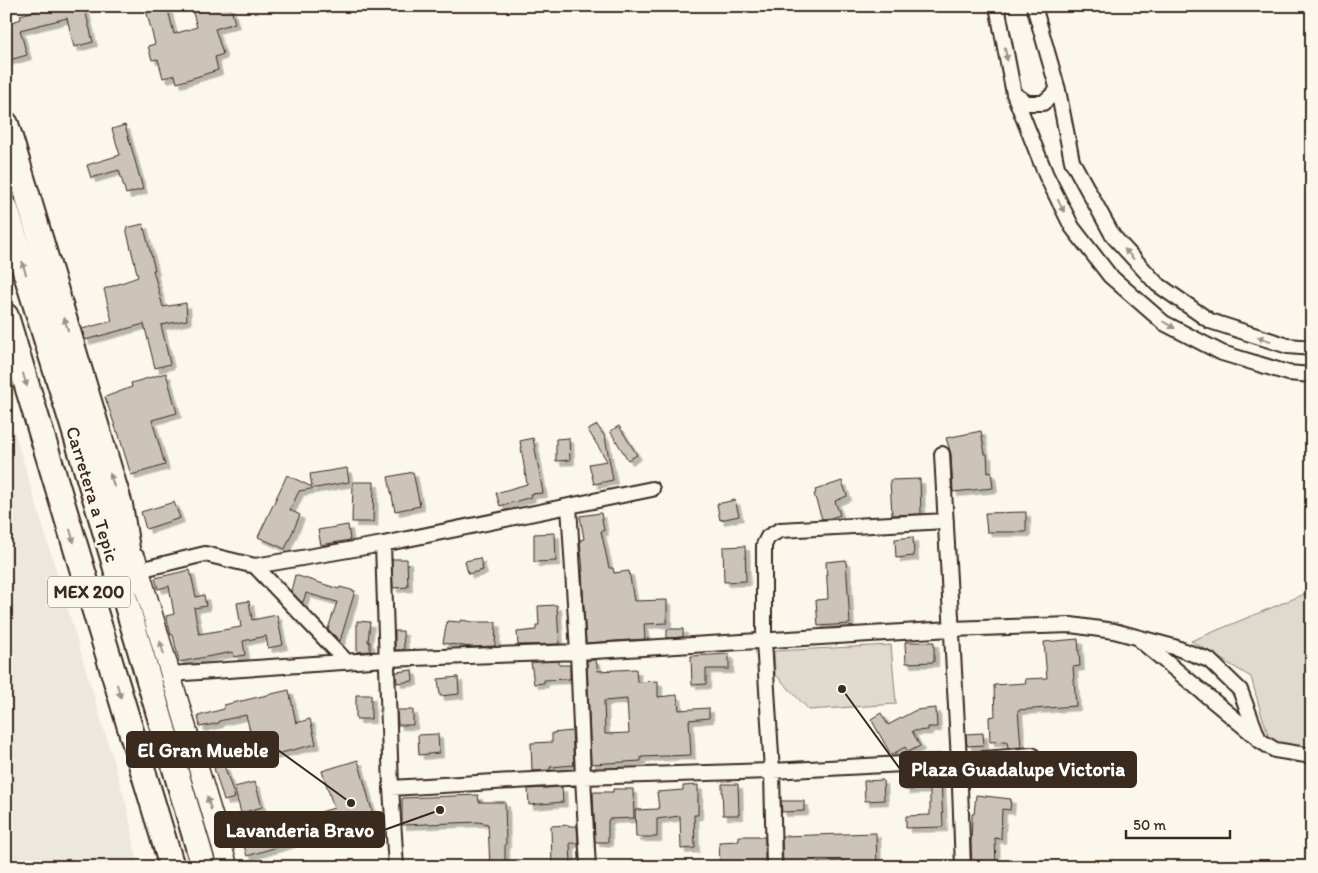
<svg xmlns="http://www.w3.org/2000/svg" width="1318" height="873" viewBox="0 0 1318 873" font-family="Itim,sans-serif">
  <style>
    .built { fill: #ede8dd }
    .green { fill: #dfd9ce; stroke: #8d8276 }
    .building { fill: #ccc4b9; stroke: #3b2a1e; fill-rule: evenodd; filter: url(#shadow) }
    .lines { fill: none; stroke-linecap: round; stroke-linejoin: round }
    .street-casing { stroke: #3b2a1e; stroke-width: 18 }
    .secondary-casing { stroke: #3b2a1e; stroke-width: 22 }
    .highway-casing { stroke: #3b2a1e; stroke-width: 28 }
    .street { stroke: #fbf7ec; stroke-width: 14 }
    .secondary { stroke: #fbf7ec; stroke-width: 19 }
    .highway { stroke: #fbf7ec; stroke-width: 24 }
    .oneway { fill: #9b9085 }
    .labels { text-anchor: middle; stroke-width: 5; stroke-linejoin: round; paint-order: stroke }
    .shield { fill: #fbf7ec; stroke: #75685c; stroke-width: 1 }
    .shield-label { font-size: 18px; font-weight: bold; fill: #3b2a1e }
    .street-label { font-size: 19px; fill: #3b2a1e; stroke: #fbf7ec }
    .leader { fill: none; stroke: #3b2a1e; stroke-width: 2 }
    .callout-dot { fill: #3b2a1e; stroke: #fbf7ec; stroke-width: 2 }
    .callout { fill: #3b2a1e; stroke: #3b2a1e; stroke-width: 2 }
    .callout-label { font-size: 20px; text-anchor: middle; font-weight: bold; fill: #fff }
  </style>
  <defs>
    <filter id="shadow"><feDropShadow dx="4.5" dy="4.5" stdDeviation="0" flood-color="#0004"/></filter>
  </defs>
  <rect width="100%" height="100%" fill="#fbf7ec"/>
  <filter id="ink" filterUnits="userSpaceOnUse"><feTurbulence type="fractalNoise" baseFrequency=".02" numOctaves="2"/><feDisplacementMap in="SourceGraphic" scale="10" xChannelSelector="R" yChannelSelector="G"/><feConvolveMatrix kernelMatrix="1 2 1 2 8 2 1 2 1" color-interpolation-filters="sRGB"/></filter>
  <g filter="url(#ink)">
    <path class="built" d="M6 404 126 803 131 827 135 850 139 867H6Z"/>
    <path class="green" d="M1312 591 1311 748 1272 745 1261 713 1251 677 1191 641Z
      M891 645 896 704 809 710 775 674 774 651Z"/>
    <path class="building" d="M53 6H84L93 42 74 47 67 18 20 30 27 55 6 61V24L21 19 20 15Z
      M145 6H167L174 34 197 27 191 6H230L235 23 215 29 223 54 215 57 218 70 177 83 175 75 163 78 158 59 152 60 148 46 155 44Z
      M125 125 143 189 126 194 119 170 91 178 87 165 120 155 112 129Z
      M143 224 155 270H153L163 307 186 303 187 320 161 325 170 364 155 368 144 324 85 340 82 329 112 321 104 289 138 277 126 228Z
      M166 373 177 413 152 420 165 465 131 475 118 432H117L105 397 132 387 131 383Z
      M597 425 605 437 613 480 594 484 589 464 607 461 588 430Z
      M619 426 637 455 628 460 610 431Z
      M981 431 985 454H987L988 473 991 472 993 488 953 492 951 454 946 438Z
      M533 438 543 493 530 494 531 497 500 506 496 493 527 484 520 441Z
      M569 438 570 460 556 461V439Z
      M347 468 349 482 299 491 290 510 300 515 285 549 258 537 287 475 312 487 310 474Z
      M413 472 420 506 395 511 388 477Z
      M920 479 921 514 892 515 890 480Z
      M842 481 847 496 835 501 840 515 831 518 822 519 814 494 816 493 815 490Z
      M353 482H374L373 522H352Z
      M735 500 739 516 720 520 717 504Z
      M174 502 180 518 146 529 141 512Z
      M1026 512V532H987L985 513Z
      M601 513 604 531H601L609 568H613L614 573 629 571 634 601 667 600V623L644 624 645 639 586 643 582 571H583L580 540 584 539 580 516Z
      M348 525 350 540 321 545 318 530Z
      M555 533 556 561 534 562V534Z
      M913 537 914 556 896 558 895 539Z
      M745 546 746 581 724 582 723 547Z
      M480 558 483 570 468 574 465 561Z
      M392 559H407L408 587 393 588Z
      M846 560 850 624 818 626 816 600 828 599 826 562Z
      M190 570 196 597 204 595 206 606 194 608 199 634 241 627 237 603 249 601 252 620 277 615 283 645 268 648 266 636 243 641 245 655 234 657 233 652 179 662 173 635H171L166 616 174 614 169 586 158 589 155 578Z
      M295 575 339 589 340 587 355 591 340 641 328 629 337 602 306 593 303 602H301L291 591Z
      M557 605 559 644 518 645 517 632 536 630V625H539L538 606Z
      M461 620 473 622H496L495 646 471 647 443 643 447 621 460 622Z
      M357 621 370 622 368 642H370V651L357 652Z
      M667 629H683V637L667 638Z
      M395 631H403L404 650H395Z
      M1078 639 1080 666 1073 667 1076 706 1018 710 1021 747 1008 748 1007 741 990 742 989 717 995 716 994 685 1026 683 1025 679 1047 678 1044 642Z
      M905 642H934V662L906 663Z
      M729 654V669H706V684L692 685 691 656Z
      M587 660H596L598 671 636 669 637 682 658 681V697L677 695 679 710 709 708V718L689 720 691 755 641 757V761L591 764ZM627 699 629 733 605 734 604 701Z
      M559 661V665H570V679L544 680V683L534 684 531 662Z
      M412 670 413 681 397 683 396 672Z
      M458 677 459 694 440 696 438 679Z
      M289 690 296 723 310 719 316 744 257 759 246 715 219 721V723L200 727 198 716 224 709V705Z
      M356 695H371V719H356Z
      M936 708 937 727H928V730L912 731 920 746 908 752 905 747 891 755 871 719 881 713 888 725 916 710Z
      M397 710H413V725H398Z
      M572 731 574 765 550 767V770L532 771 531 743 552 742V733Z
      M983 733 984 745 967 746 966 734Z
      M438 734 439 753 419 755 418 735Z
      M358 760 374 818 247 856 241 836 334 808 322 771Z
      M224 765 235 798 224 801 214 768Z
      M941 776 943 827 906 828V816L930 815V789L905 790 904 778Z
      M883 780 884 800 865 801 864 781Z
      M255 782 262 807 241 813 234 787Z
      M722 784H738L739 815H723Z
      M698 785V815H694L695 848 681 849 680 816 657 819V837H636L635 810 659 809 657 792 683 790V786Z
      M562 787 563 802 529 805 528 789Z
      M613 789H633L634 818 609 819 608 821V842H595L593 792H613Z
      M478 795 479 802H505L506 844H505V867H490L488 824 478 822 402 825V798Z
      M976 795 1011 799 1010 810 1002 809 1001 839 995 838 996 867H972L971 844 972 814H974Z
      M781 801H804V811L782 812Z
      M569 825V826H577L578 843H570L571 866 552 867 551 826Z
      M876 833 877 867H844L843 861 818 862V867H783L782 836Z
      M739 836H759V837H765V867H739L738 865H720L719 842 739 841Z"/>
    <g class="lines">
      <defs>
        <path id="street" d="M997 6 1014 94 1046 175 1072 227 1110 276 1164 323 1222 353 1288 373 1312 375
          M1034 6 1058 90 1072 161 1113 236 1157 284 1210 321 1288 346 1312 348
          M1014 94 1027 103H1043L1058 90
          M942 454 959 761 963 867
          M569 506 578 652 583 777 588 867
          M383 544 391 788 396 867
          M255 566 347 662
          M139 570 205 554 255 566 383 544 652 489
          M1141 641 1259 739
          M170 674 386 659 578 652 951 629 1071 625 1114 631 1174 647 1209 660 1240 690 1259 740 1275 750 1312 756
          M391 788 583 777 772 771 959 761 1032 755
          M774 867 772 771 764 641V545L768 537 780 530 946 521"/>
        <path id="secondary" d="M136 559 228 867"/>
        <path id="highway" d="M6 124 120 505 132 580
          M6 209 97 504 204 867
          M6 316 172 867"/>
      </defs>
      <use href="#street" class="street-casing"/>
      <use href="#secondary" class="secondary-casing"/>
      <use href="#highway" class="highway-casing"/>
      <use href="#street" class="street"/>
      <use href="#secondary" class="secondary"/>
      <use href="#highway" class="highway"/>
    </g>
    <defs><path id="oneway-solid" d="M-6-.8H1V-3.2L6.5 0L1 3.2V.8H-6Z" transform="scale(1.25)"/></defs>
    <g class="oneway">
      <use href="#oneway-solid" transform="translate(1006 54) rotate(79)"/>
      <use href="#oneway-solid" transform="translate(1061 206) rotate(63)"/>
      <use href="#oneway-solid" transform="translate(1129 254) rotate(-132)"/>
      <use href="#oneway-solid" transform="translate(24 268) rotate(-107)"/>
      <use href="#oneway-solid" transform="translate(66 324) rotate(-107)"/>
      <use href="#oneway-solid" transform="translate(1169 325) rotate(30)"/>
      <use href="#oneway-solid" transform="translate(1264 339) rotate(-162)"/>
      <use href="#oneway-solid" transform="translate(25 380) rotate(73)"/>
      <use href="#oneway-solid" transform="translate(112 480) rotate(-107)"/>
      <use href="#oneway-solid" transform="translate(72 536) rotate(73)"/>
      <use href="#oneway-solid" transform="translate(162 648) rotate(-106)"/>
      <use href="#oneway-solid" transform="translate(119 691) rotate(73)"/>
      <use href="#oneway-solid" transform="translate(209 803) rotate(-107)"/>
    </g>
  </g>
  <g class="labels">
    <rect class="shield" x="48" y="576.5" width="82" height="31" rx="4"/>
    <g class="shield-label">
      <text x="89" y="598">MEX 200</text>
    </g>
    <g class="street-label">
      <text transform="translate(93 494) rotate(73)" y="7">Carretera a Tepic</text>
    </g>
  </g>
  <path class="leader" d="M351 803L278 750M842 689L900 769M440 810L384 830"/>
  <g class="callout-dot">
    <circle cx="351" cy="803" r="5"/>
    <circle cx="842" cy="689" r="5"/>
    <circle cx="440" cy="810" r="5"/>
  </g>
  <g class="callout">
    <rect x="127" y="732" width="151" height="35" rx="5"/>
    <rect x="900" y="752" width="236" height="35" rx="5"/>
    <rect x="215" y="812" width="169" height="35" rx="5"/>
  </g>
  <g class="callout-label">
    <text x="203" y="757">El Gran Mueble</text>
    <text x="1018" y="776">Plaza Guadalupe Victoria</text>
    <text x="300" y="837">Lavanderia Bravo</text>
  </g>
  <rect width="1318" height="873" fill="none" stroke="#fbf7ec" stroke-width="25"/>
  <rect x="12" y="12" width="1293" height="848" fill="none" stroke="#3b2a1e" stroke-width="2" filter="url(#ink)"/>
  <path d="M1126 830v8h104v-8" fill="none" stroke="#3b2a1e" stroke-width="2.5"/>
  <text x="1133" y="830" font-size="15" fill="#3b2a1e" stroke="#fbf7ec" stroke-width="4" paint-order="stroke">50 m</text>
</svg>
